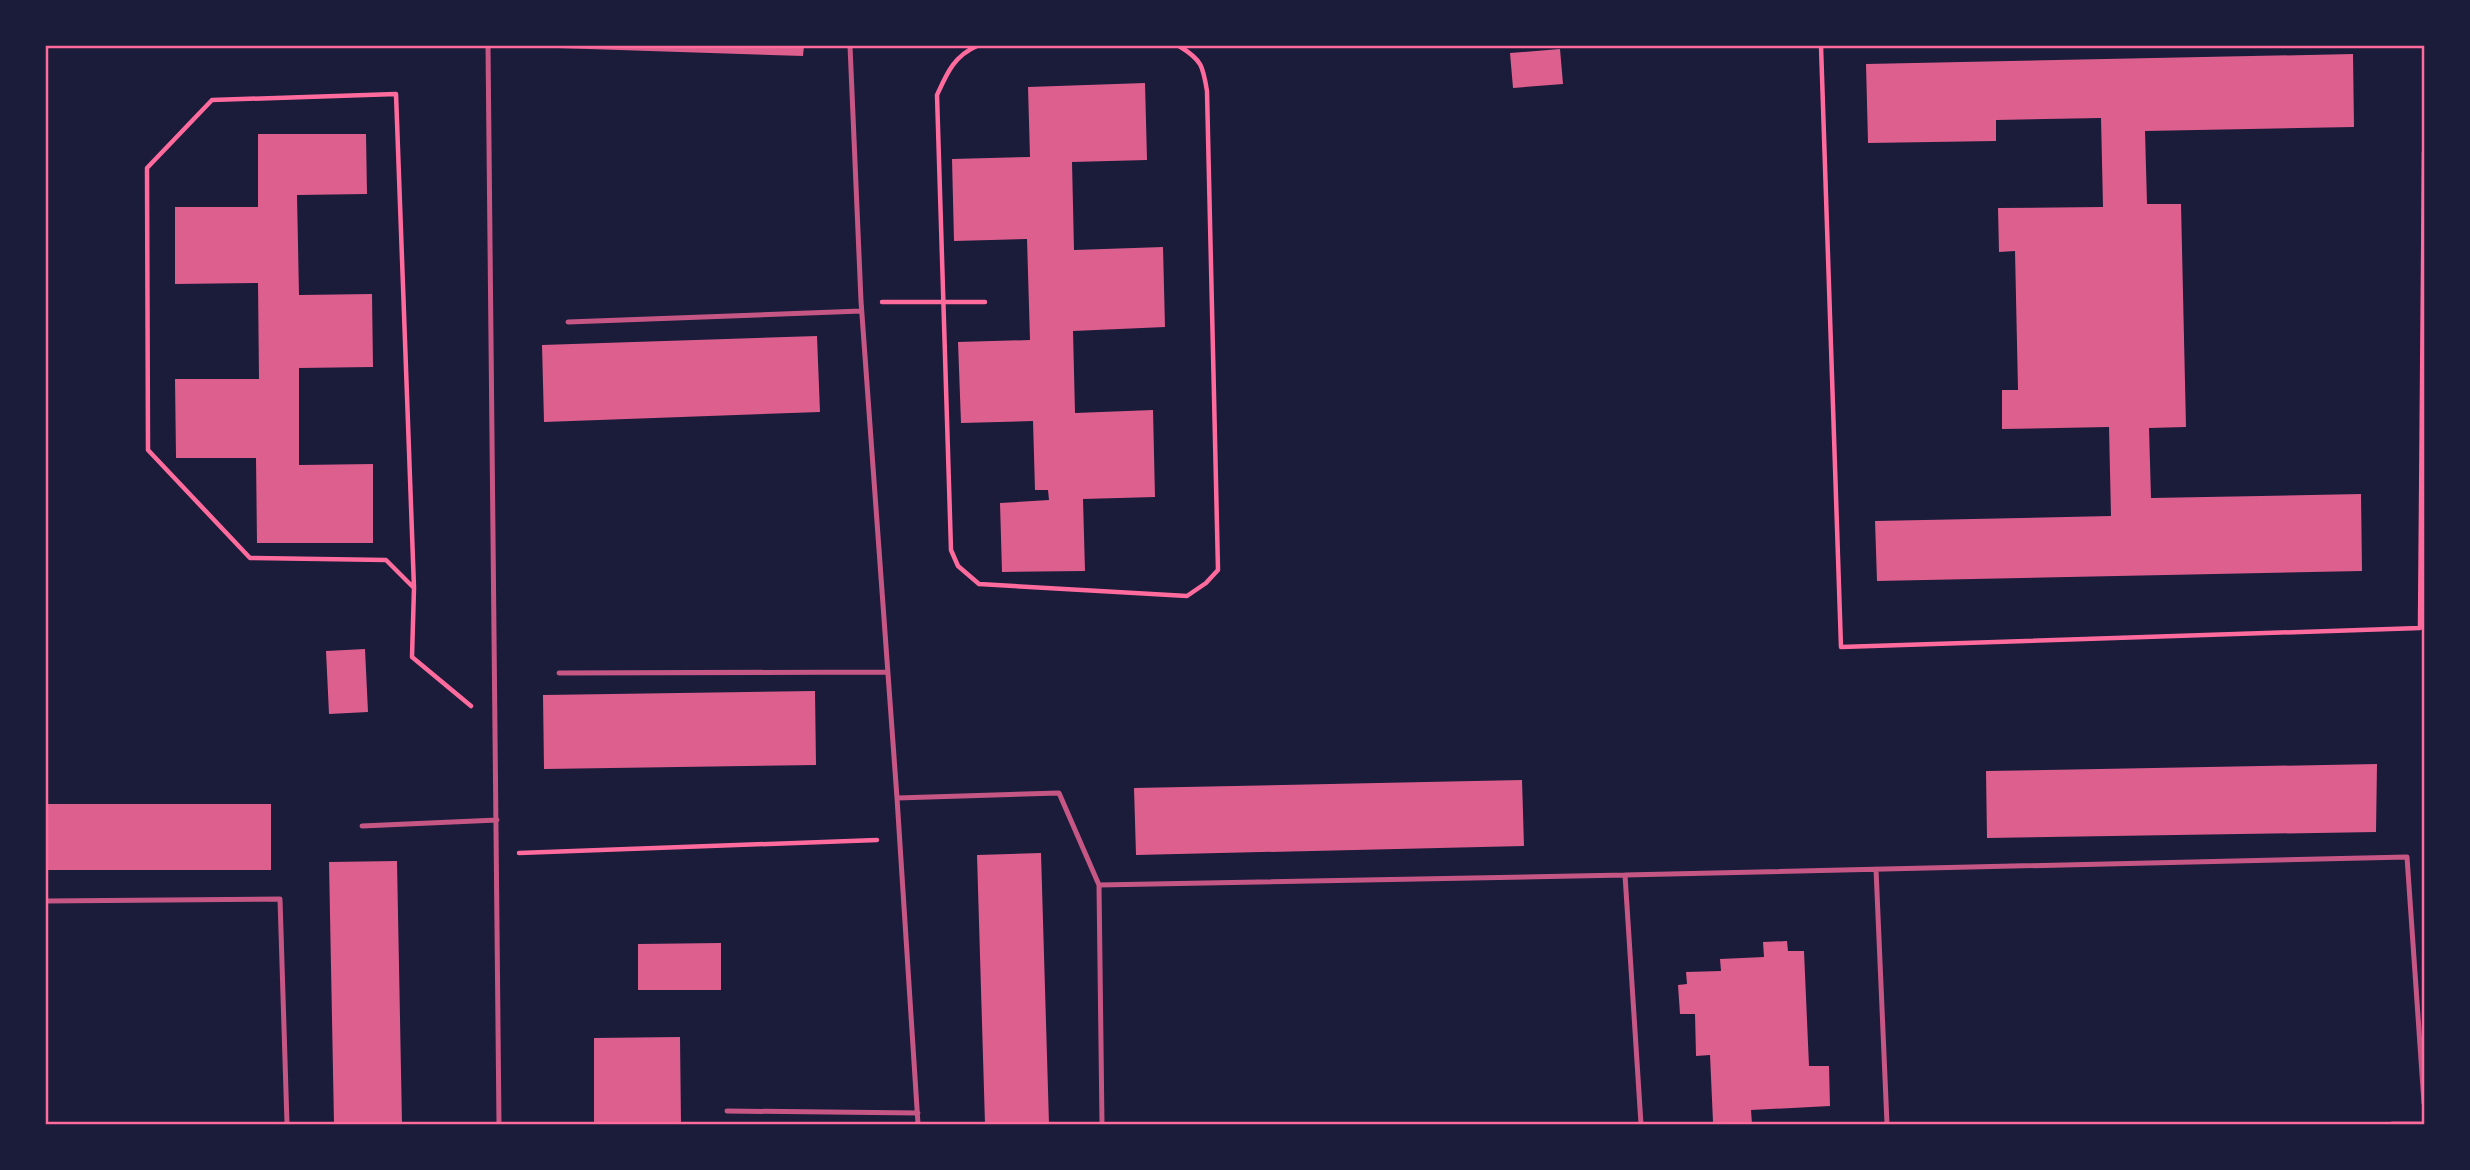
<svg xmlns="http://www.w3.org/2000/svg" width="2470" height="1170" viewBox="0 0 2470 1170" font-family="Lato,sans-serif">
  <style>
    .building { fill: #dd5f8e }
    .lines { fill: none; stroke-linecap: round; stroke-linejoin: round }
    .path { stroke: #ff6b9d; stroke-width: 4.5 }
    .service { stroke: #c65784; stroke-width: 5 }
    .neatline { fill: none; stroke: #ff6b9d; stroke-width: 2.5 }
  </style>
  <rect width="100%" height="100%" fill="#1b1b3a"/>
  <path class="building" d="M559 46H804L803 56 558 48Z
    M1560 49 1563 84 1513 88 1510 53Z
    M2353 54 2354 127 2145 131 2147 204H2181L2186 427 2149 428 2151 498 2361 494 2362 571 1877 581 1875 521 2111 516 2109 427 2002 429V390H2018L2015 251 1999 252 1998 208 2103 207 2101 118 1996 120V141L1868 143 1866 64Z
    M1145 83 1147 160 1072 162 1074 250 1163 247 1165 327 1073 331 1075 413 1153 410 1155 497 1083 499 1085 571 1002 572 1000 503 1049 500 1048 490H1035L1033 421 961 423 958 342 1030 340 1027 239 954 241 952 159 1030 157 1028 87Z
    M258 134H366L367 194 297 195 299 295 372 294 373 367 299 368V465L373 464V543H257L256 458H176L175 379H259L258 283 175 284V207H258Z
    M817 336 820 412 544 422 542 345Z
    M365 649 368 712 329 714 326 651Z
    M815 691 816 765 544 769 543 695Z
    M2377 764 2376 832 1987 838 1986 771Z
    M1522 780 1524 846 1136 855 1134 788Z
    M46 804H271V870H46Z
    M1041 853 1049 1124H985L977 855Z
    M397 861 402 1124H334L329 862Z
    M1787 941 1788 951H1804L1809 1066H1829L1830 1106 1751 1110 1752 1124 1713 1122 1710 1055 1696 1056 1695 1014H1680L1678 985 1687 984 1686 972 1721 971 1720 959 1764 957 1763 942Z
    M721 943V990H638V944Z
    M680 1037 681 1124H594V1038Z"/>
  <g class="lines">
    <path class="path" d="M977 46C954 56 947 73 937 95L951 550 958 566 979 584 1187 596 1206 583 1218 570 1207 91C1203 66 1202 60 1179 46
      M1821 46 1841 647 2420 628 2424 152
      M882 302H985
      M414 588 396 94 212 100 147 168 148 450 250 558 386 560 414 588 412 657 471 706
      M519 853 877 840"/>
    <path class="service" d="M488 46 499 1124
      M850 46 861 301 897 798 918 1124
      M568 322 861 311
      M559 673 887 672
      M897 798 1059 793 1099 885 1102 1124
      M362 826 497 820
      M1876 869 1887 1124
      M1625 875 2407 857 2424 1103
      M1099 885 1625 875 1641 1124
      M46 901 280 899 287 1124
      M727 1111 918 1113
      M2392 1124H2424"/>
  </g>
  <rect width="2470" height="1170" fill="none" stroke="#1b1b3a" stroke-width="94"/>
  <rect x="47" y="47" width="2376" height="1076" class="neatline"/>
</svg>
